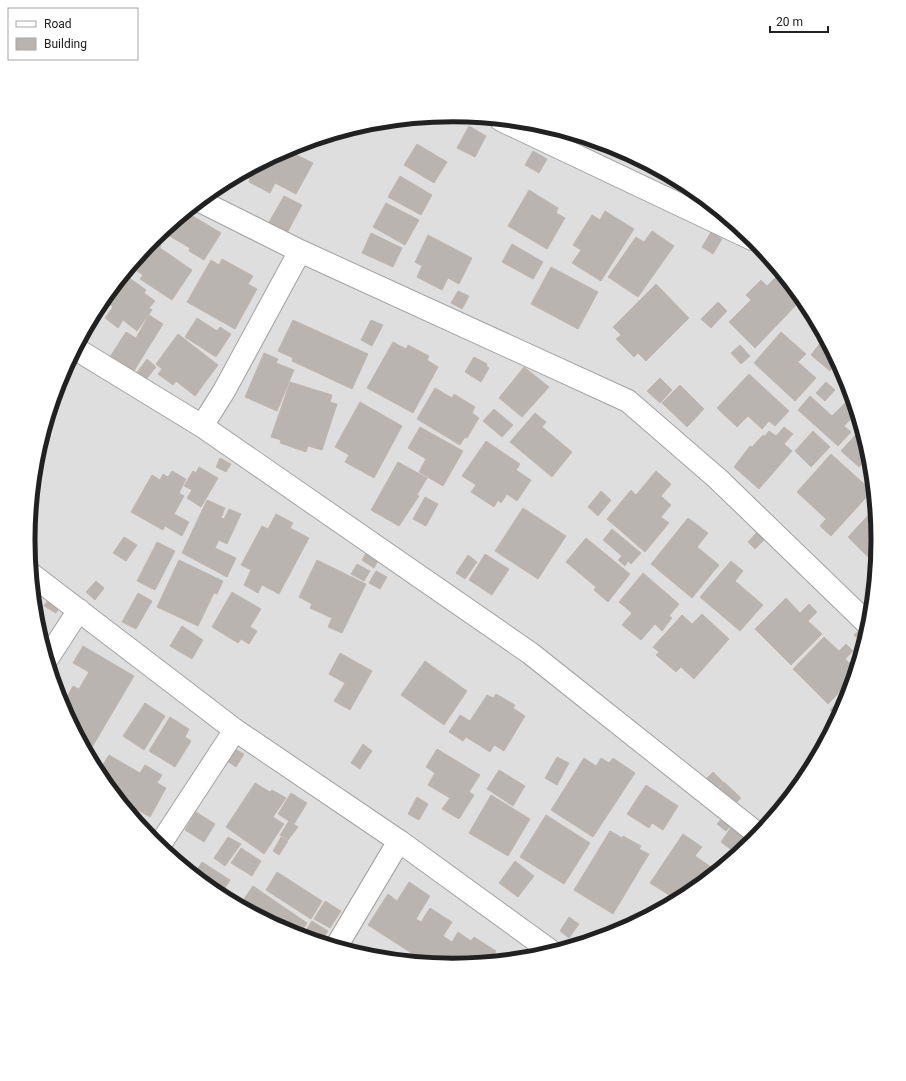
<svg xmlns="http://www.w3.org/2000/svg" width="906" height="1081" viewBox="0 0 906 1081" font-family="Roboto,sans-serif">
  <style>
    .residential { fill: #dfdede }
    .building { fill: #b9b4af; stroke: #c0b6ad }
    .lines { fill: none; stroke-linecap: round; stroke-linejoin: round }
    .minor-casing { stroke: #a2a2a2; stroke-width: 24 }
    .minor { stroke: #fff; stroke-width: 22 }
    .rim { fill: none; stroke: #212121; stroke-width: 5 }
  </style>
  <rect width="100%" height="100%" fill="#f0eee9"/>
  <path class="residential" d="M29 540a424 424 0 1 1 848 0a424 424 0 1 1-848 0Z"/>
  <path class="building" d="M469 126 486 136 475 157 457 148Z
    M417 144 447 162 434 183 404 165Z
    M295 147 293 153 313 163 296 194 275 183 270 193 249 182 250 179 241 174Z
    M533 151 547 159 539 173 525 165Z
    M400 176 432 195 421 215 388 197Z
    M529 190 558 208 556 213 565 218 547 249 508 226Z
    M284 196 302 205 287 233 268 224Z
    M386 203 419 220 405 245 373 227Z
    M605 211 634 229 601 281 572 263 581 250 573 245 592 215 600 220Z
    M186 212 221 233 204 260 189 251 190 248 163 232Z
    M652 231 674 246 638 297 608 277 636 237 644 242Z
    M711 232 722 239 713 254 702 247Z
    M371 233 402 248 393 267 362 253Z
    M428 235 472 258 459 284 448 278 442 290 417 277 422 266 415 262Z
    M153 240 161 245 160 248 192 270 172 300 140 279 143 275 131 267Z
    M512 244 543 262 533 279 502 262Z
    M222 259 253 276 248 284 257 289 235 329 187 302 211 260 219 265Z
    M551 267 598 292 578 329 531 304Z
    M124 274 146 290 144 293 155 301 149 308 152 310 137 331 123 320 118 328 105 318 113 307 105 300Z
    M776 277 800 301 755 348 729 322 751 300 746 295 761 280 767 286Z
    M656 284 689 318 646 361 638 353 634 357 616 339 621 335 613 327Z
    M458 291 469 296 462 309 451 303Z
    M718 302 727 311 711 328 701 319Z
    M149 315 163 324 132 374 108 360 126 332 136 338Z
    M197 318 217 331 220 327 231 334 216 357 185 337Z
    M293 320 368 354 352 389 292 361 293 358 278 351Z
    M371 320 383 325 372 346 361 340Z
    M781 332 806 354 798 362 816 378 795 401 754 363Z
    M178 334 218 365 195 396 176 381 173 385 158 374 162 369 156 364Z
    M824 338 837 362 830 371 811 355Z
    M393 342 406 349 408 345 429 356 427 360 438 367 413 413 367 388Z
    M740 345 750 356 741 364 731 353Z
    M264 353 278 359 276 363 294 370 277 411 245 397Z
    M474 357 487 364 486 366 489 368 481 382 465 372Z
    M147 359 156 367 144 382 135 375Z
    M524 367 549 387 522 417 499 398Z
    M749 374 789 411 775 426 769 421 762 429 748 416 737 427 717 408Z
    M660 378 672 390 660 403 647 391Z
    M290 382 332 395 330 402 337 404 322 450 308 446 306 452 280 443 281 440 271 437Z
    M826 382 835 390 825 401 816 393Z
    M680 385 704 409 687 427 662 403Z
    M435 388 452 398 454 394 475 407 472 413 479 418 467 438 465 437 460 445 417 419Z
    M810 396 832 416 846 402 856 411V413L844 426 851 432 838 446 798 410Z
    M360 402 402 426 374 478 345 462 349 455 335 447Z
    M494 409 513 425 502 437 483 421Z
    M535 413 546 422 542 427 572 452 552 477 510 442Z
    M420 427 463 451 443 486 419 472 426 459 408 448Z
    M784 427 793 434 784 444 792 451 759 489 734 467 750 446 752 447 763 435 765 436 769 431 776 436Z
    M861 429 869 456 859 467 841 451Z
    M813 431 830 447 811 467 795 451Z
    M486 441 520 464 516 470 531 480 517 501 507 494 501 503 498 500 494 507 471 492 476 485 462 476Z
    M831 454 872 491 831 536 820 526 826 519 797 492Z
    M220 458 231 464 226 472 216 467Z
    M870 461 871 474 864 467Z
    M398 462 427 478 417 495 419 496 399 526 371 510Z
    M199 467 218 478 201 507 187 498 192 490 184 486 193 471 196 473Z
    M172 471 186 479 179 493 184 496 174 514 189 522 182 536 165 526 163 530 131 512 152 475 160 480 163 474 168 477Z
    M656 471 671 484 661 496 671 505 661 517 669 523 645 552 607 519 631 490 636 495Z
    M601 491 611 500 598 516 588 507Z
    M425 497 438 504 426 526 413 519Z
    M207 500 225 508 221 518 224 519 229 509 241 514 227 544 219 540 215 548 236 558 227 577 182 553Z
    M523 508 566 536 538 579 495 551Z
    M875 508 878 541 876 565 848 537Z
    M276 514 293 523 290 528 309 538 279 594 262 585 258 593 244 585 251 570 241 565 262 526 268 529Z
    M688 518 708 533 697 547 719 565 692 598 651 564Z
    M612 529 641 553 631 564 628 561 625 566 618 560 622 556 603 540Z
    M758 531 766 538 755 549 748 542Z
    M124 537 137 545 126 561 113 553Z
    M586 538 630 574 608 602 594 590 596 587 566 562Z
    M157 542 175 551 155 590 137 581Z
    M367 552 379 559 374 568 362 560Z
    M485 554 509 569 492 595 469 580Z
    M468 555 477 562 465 579 456 573Z
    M179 560 223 581 217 594 214 593 198 626 157 607Z
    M317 560 366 584 342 633 328 627 332 618 310 608 312 604 299 597Z
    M731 561 743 571 735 581 763 605 740 631 700 597Z
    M357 564 370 571 364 581 351 574Z
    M376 571 387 577 380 589 369 583Z
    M643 573 679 604 669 616 672 618 662 631 655 624 641 640 622 625 632 613 619 602Z
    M96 581 104 588 95 600 86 592Z
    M232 592 261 609 250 627 257 631 249 644 241 639 238 643 212 627Z
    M138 593 152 601 136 629 122 622Z
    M51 595 63 602 56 613 44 606Z
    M786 598 800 613 809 604 817 612 808 621 822 634 791 665 755 629Z
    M702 614 729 639 694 679 681 667 676 672 656 655 659 652 653 647 682 615 692 624Z
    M182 626 203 640 192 659 170 646Z
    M862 628 867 633 863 645 854 635Z
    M824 637 839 651 846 644 853 651 845 659 856 669 853 678 828 704 793 669Z
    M83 646 134 676 88 754 62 706 73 686 79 689 89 672 73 663Z
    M340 653 372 671 350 710 334 701 345 683 329 674Z
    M425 661 467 691 444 725 401 695Z
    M850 690 846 703 838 718 830 710Z
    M496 694 515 705 513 708 525 716 504 751 494 745 490 752 466 737 463 741 449 732 460 715 470 721 487 695 493 698Z
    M145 703 165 716 144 750 123 736Z
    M170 717 189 729 185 737 191 741 175 767 149 751Z
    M363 744 372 751 360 769 351 763Z
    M235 749 244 754 236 767 227 761Z
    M437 749 480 775 469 792 474 795 459 819 442 809 450 798 428 785 435 773 426 767Z
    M109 755 140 773 145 765 162 775 157 783 166 788 150 817 117 798 100 776 98 773Z
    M557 757 569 763 557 785 545 778Z
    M584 758 596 766 601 758 609 763 613 758 635 773 593 837 551 810Z
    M499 770 525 786 513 806 487 789Z
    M713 772 723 782 715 790 705 780Z
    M724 782 741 798 734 805 717 790Z
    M255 783 270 792 272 790 286 798 273 817 284 824 264 854 226 827Z
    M646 785 678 806 663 830 652 823 649 828 627 814Z
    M291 793 307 803 294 824 278 814Z
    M491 795 530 819 508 856 469 833Z
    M417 797 428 804 419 820 408 814Z
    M196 812 215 824 204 842 185 830Z
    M546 815 590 843 564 884 520 857Z
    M725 815 734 822 726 831 717 824Z
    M289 821 298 827 288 840 280 835Z
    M732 826 753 841 737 854 721 842Z
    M610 831 622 838 623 836 641 846 639 849 649 854 613 914 574 890Z
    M683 834 702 847 695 856 711 867 699 886 677 900 650 883Z
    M228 837 241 844 225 866 214 858Z
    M281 837 288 841 279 855 273 851Z
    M241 848 261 861 252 876 231 863Z
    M515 861 534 876 518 897 499 883Z
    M202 862 230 880 223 891 240 901 237 905 217 894 194 875Z
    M277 872 322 901 311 919 266 890Z
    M409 882 430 896 416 919 421 922 430 908 452 922 443 936 452 942 458 932 471 941 474 937 496 951 490 962 453 965 427 963 368 925 388 894 397 901Z
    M253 886 307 923 298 936 290 933 239 906Z
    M325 901 341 911 330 928 314 919Z
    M569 917 579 924 569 938 560 931Z
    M312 921 328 931 321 942 302 937Z"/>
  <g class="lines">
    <defs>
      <path id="minor" d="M501 120 752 239
        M200 201 300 251 628 401 718 479 869 625
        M76 349 202 426 530 653 759 835
        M202 426 224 391 300 251
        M31 574 235 730 399 841 552 952
        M47 659 79 610
        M159 846 235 730
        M336 947 399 841"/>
    </defs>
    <use href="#minor" class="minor-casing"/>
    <use href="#minor" class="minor"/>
  </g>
  <path d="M0 0H906V1081H0ZM35 540a418 418 0 1 1 836 0a418 418 0 1 1-836 0Z" fill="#fff" fill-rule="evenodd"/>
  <path class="rim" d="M35 540a418 418 0 1 1 836 0a418 418 0 1 1-836 0Z"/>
  <rect x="8" y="8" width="130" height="52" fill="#ffffff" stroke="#a6a6a6"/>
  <rect x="16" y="21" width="20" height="6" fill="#ffffff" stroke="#a6a6a6"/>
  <text x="44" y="28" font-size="12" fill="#212121">Road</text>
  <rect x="16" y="38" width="20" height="12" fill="#b9b4af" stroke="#a6a6a6"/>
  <text x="44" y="48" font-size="12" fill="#212121">Building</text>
  <path d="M770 26v6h58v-6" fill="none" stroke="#212121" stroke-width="2"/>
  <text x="776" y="26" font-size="12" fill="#212121" stroke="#ffffff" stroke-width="3" paint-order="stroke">20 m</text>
</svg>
